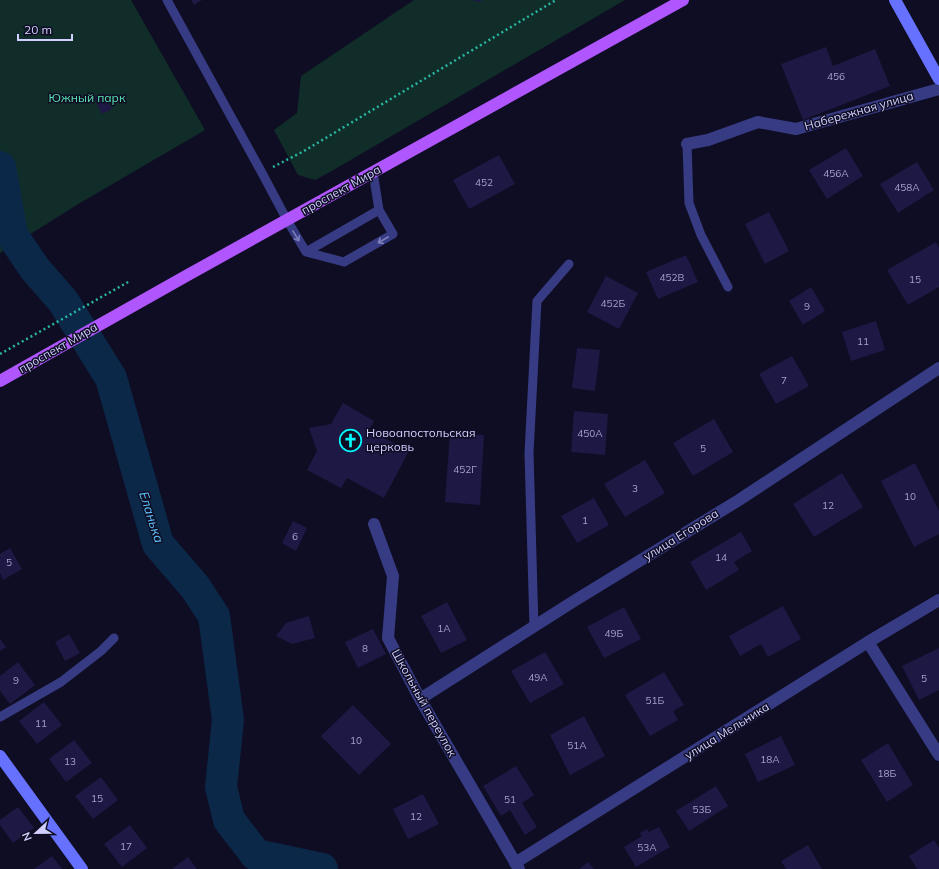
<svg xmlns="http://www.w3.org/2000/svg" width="939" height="869" viewBox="0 0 939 869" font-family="Mulish,sans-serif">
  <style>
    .green { fill: #102d29 }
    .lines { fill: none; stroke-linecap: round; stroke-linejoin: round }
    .river { stroke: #0b2849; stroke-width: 32 }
    .building { fill: #1d1844 }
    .path { stroke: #2ab7a1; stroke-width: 2.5; stroke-dasharray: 2 3; stroke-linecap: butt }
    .lane { stroke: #373b83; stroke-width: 9 }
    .street { stroke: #373b83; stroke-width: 12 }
    .secondary { stroke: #6671ff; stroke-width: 12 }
    .primary { stroke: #af56ff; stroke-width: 12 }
    .oneway { stroke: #7c7ebb }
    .labels { text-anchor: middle; stroke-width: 3; stroke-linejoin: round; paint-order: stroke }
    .number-label { font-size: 10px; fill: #a3a1d0 }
    .park-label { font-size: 12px; fill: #57e3b2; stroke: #0f0d23 }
    .street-label { font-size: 12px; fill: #d0cfff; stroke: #0f0d23 }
    .poi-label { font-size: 12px; fill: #d0cfff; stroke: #0f0d23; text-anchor: start }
    .water-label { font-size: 13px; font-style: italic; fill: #5dc4ff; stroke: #0f0d23 }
  </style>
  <rect width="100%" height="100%" fill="#0f0d23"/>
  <path class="green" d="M0 0H131L205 130 80 203 0 253Z
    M414 0H625L330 172 315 180 298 175 274 130 297 113 301 76Z"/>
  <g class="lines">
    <path class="river" d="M0 167 12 235 35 269 63 301 111 378 158 544 195 587 214 616 228 720 221 787 229 820 256 855 322 869"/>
  </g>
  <path class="building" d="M191 0H202L194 5Z
    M472 0H483L478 2Z
    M826 47 833 66 875 49 890 86 803 120 781 64Z
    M104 93 112 109 102 114 94 98Z
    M846 148 863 176 827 199 809 170Z
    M499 155 515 184 469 209 453 180Z
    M917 162 934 190 898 213 880 184Z
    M769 212 789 251 765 264 745 224Z
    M936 242 939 248V287L908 305 887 270Z
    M686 255 698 282 658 299 646 272Z
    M606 276 638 293 619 329 587 312Z
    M811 287 825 311 803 325 789 301Z
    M876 321 885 350 851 361 842 332Z
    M577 348 600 350 595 391 572 388Z
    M792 356 809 386 776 404 759 374Z
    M343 403 374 421 369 430 409 451 384 498 347 478 341 488 307 470 317 451 309 428 331 424Z
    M574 411 608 414 605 455 571 452Z
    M714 419 733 452 693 476 673 443Z
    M450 433 484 435 480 505 445 502Z
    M645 460 665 493 625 517 604 484Z
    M915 463 939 511V534L914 547 881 481Z
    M842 473 863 507 814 537 793 504Z
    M594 498 609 525 577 543 561 516Z
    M293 521 307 528 296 551 282 543Z
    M741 532 752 551 734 562 739 570 706 590 690 562Z
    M10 548 22 569 3 580 0 573V554Z
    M447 602 467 640 441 653 421 616Z
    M783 606 801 639 768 657 761 644 740 656 729 636Z
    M624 607 641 639 604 658 587 627Z
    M309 616 315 638 292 644 276 636 286 623Z
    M373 629 386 654 358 668 345 642Z
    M69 634 80 653 65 661 55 642Z
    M0 639 6 647 0 651Z
    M939 648V690L919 700 902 666Z
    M545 652 564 684 530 703 511 671Z
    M18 662 35 685 10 704 0 691V676Z
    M664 672 684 705 673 711 678 720 650 736 625 695Z
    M44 702 62 725 37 744 19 721Z
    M353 705 391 744 359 775 321 736Z
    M584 716 605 756 570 775 550 735Z
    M781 736 795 765 758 782 745 754Z
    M74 740 92 763 66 782 49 759Z
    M888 743 913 785 887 802 861 760Z
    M516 766 534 795 522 803 537 827 525 835 510 810 501 816 483 786Z
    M101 777 118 800 93 819 75 796Z
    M716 786 728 806 689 831 676 811Z
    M423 794 439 824 408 839 393 809Z
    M18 807 34 828 13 843 0 825V820Z
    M130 825 147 848 122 867 104 844Z
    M659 827 670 847 636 867 624 847 642 836 640 833 647 829 649 832Z
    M934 840 939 848V869H917L909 856Z
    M808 845 822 869H786L781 861Z
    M52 856 62 869H34Z
    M188 857 197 869H172Z
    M588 862 594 869H579Z"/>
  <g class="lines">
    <path class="path" d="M273 167 304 151 556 0
      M0 354 130 281"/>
    <path class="lane" d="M167 0 262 173 287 220 306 252 344 262 393 234 379 210
      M687 144 689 203 701 235 728 287
      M306 252 379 210 373 172
      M534 627 529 453 537 301 569 264
      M0 717 61 682 101 651 114 638"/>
    <path class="street" d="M687 144 708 140 758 122 796 129 939 89
      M374 524 393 576 388 638 420 699 519 869
      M868 642 939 755
      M420 699 574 601 739 500 939 368
      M515 863 868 642 939 600"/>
    <path class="secondary" d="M895 0 939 79
      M0 756 82 869"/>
    <path class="primary" d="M0 381 186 276 683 0"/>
  </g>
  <defs><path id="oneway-shaft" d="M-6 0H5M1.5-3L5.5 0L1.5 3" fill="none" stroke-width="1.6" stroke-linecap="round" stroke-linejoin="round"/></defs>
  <g class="oneway">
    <use href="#oneway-shaft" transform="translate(296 236) rotate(59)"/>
    <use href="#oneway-shaft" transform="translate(383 240) rotate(150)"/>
  </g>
  <defs>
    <symbol id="church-ring" viewBox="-11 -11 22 22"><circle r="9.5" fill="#0f0d23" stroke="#00f9fa" stroke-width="1.5"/><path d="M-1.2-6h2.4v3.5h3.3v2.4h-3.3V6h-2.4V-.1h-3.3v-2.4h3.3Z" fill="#00f9fa"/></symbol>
  </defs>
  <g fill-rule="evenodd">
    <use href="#church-ring" x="338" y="428" width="25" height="25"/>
  </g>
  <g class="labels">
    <g class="number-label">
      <text x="836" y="80">456</text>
      <text x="836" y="177">456А</text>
      <text x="484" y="186">452</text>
      <text x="907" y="191">458А</text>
      <text x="672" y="281">452В</text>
      <text x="915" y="283">15</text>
      <text x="613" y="307">452Б</text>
      <text x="807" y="310">9</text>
      <text x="863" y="345">11</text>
      <text x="784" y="384">7</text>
      <text x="590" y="437">450А</text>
      <text x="703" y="452">5</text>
      <text x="465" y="473">452Г</text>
      <text x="635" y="492">3</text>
      <text x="910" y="500">10</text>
      <text x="828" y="509">12</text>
      <text x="585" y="524">1</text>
      <text x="295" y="540">6</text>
      <text x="721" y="561">14</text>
      <text x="9" y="566">5</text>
      <text x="444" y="632">1А</text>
      <text x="614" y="637">49Б</text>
      <text x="365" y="652">8</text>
      <text x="538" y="681">49А</text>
      <text x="924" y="682">5</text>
      <text x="16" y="684">9</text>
      <text x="655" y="704">51Б</text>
      <text x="41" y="727">11</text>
      <text x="356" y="744">10</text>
      <text x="577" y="749">51А</text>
      <text x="770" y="763">18А</text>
      <text x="70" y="765">13</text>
      <text x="887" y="777">18Б</text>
      <text x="97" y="802">15</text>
      <text x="510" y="803">51</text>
      <text x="702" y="813">53Б</text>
      <text x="416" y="820">12</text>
      <text x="126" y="850">17</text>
      <text x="647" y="851">53А</text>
    </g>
    <g class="park-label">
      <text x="87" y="102">Южный парк</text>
    </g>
    <g class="street-label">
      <text transform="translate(859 111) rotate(-16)" y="4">Набережная улица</text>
      <text transform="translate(341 190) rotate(-29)" y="4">проспект Мира</text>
      <text transform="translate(58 348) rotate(-30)" y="4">проспект Мира</text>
      <text transform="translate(681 535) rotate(-32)" y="4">улица Егорова</text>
      <text transform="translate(424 703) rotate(61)" y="4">Школьный переулок</text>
      <text transform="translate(727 731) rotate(-32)" y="4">улица Мельника</text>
    </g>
    <g class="poi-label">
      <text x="366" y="437">Новоапостольская<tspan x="366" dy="14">церковь</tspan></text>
    </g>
    <g class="water-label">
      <text transform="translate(152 517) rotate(72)" y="5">Еланька</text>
    </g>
  </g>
  <g transform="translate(36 833) rotate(248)" stroke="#0f0d23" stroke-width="3" paint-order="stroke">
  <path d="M0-3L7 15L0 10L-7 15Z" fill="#d0cfff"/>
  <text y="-6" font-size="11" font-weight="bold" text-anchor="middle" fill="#d0cfff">N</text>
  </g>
  <path d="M18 34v6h54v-6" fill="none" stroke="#d0cfff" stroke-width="2"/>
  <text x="24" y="34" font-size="12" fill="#d0cfff" stroke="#0f0d23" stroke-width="3" paint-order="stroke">20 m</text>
</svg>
